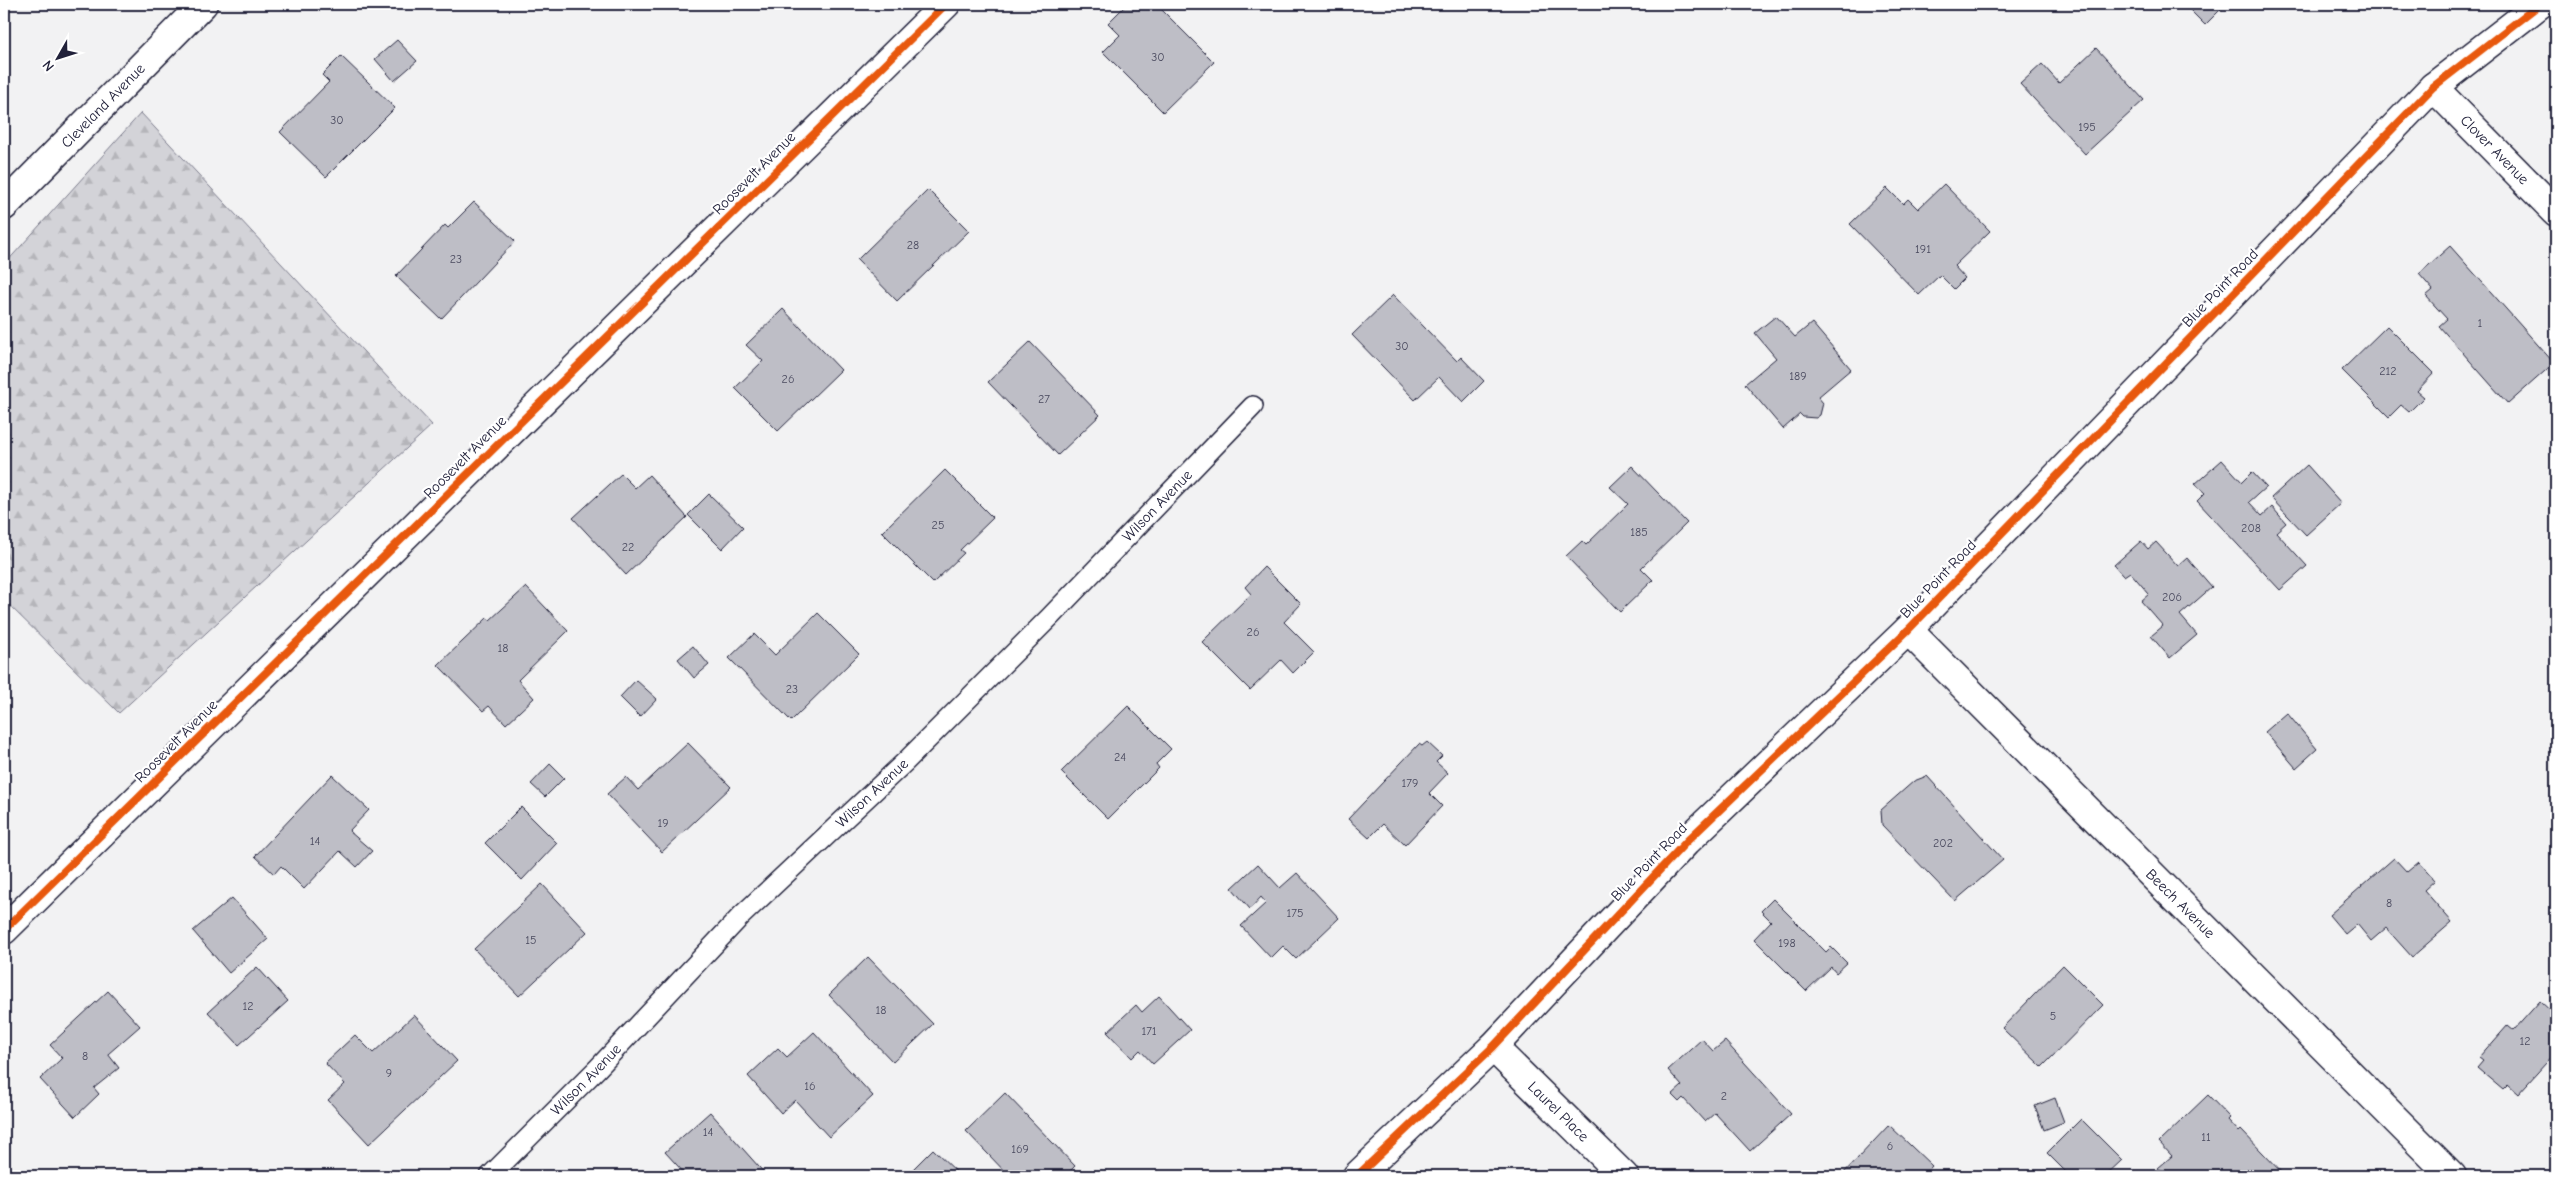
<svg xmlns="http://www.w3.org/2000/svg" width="2560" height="1180" viewBox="0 0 2560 1180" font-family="'Comic Neue',sans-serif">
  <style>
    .forest { fill: url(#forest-firs); stroke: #7a7a8a }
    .building { fill: #bebec6; stroke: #22223b }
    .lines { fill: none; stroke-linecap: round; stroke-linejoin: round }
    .service-casing { stroke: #22223b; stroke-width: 22 }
    .minor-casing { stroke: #22223b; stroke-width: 31 }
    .tertiary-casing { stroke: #22223b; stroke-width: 31 }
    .service { stroke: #fff; stroke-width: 19 }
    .minor { stroke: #fff; stroke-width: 28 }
    .tertiary { stroke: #fff; stroke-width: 28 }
    .cycleway-casing { stroke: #fff; stroke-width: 11 }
    .cycleway { stroke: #e8590c; stroke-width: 8 }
    .labels { text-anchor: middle; stroke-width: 4.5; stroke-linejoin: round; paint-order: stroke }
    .number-label { font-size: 12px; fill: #49495e }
    .street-label { font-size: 15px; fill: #22223b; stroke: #fff }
  </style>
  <defs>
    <pattern id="forest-firs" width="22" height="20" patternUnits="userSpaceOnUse" patternTransform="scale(1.25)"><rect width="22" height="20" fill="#d3d3d8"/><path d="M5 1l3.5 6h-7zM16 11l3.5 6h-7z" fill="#b5b5ba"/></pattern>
  </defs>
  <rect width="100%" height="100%" fill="#f2f2f3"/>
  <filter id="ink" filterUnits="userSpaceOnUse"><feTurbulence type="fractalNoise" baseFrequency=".02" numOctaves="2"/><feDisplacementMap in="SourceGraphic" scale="10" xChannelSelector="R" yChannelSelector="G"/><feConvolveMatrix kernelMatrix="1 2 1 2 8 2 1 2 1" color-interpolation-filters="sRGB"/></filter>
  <g filter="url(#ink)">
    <path class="forest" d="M141 113 432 425 119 713 4 600V265Z"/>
    <path class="building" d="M1127 4H1156L1214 62 1163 112 1103 52 1120 35 1108 23Z
      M2184 4H2226L2205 25Z
      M397 40 417 61 394 81 375 59Z
      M2096 48 2144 100 2085 154 2020 84 2042 64 2059 83Z
      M341 56 395 108 326 177 280 132 329 82 322 75Z
      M1944 184 1990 231 1954 266 1965 278 1954 289 1940 275 1919 295 1850 224 1887 188 1903 204 1908 199 1918 209Z
      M928 190 969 231 897 301 857 260Z
      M474 202 515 241 441 319 396 276 445 225 448 228Z
      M2450 246 2554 363 2508 404 2439 326 2447 319 2426 296 2433 290 2419 274Z
      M1393 295 1457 361 1461 357 1484 381 1463 402 1439 377 1415 400 1352 335Z
      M783 309 841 370 778 431 735 388 763 361 746 345Z
      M1776 316 1795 337 1812 323 1851 369 1818 397 1823 403 1820 415 1816 418 1803 417 1800 414 1783 429 1745 384 1776 358 1755 333Z
      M2387 326 2434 373 2417 391 2424 397 2409 412 2401 405 2389 417 2342 370Z
      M1030 342 1100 415 1058 455 988 382Z
      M2222 460 2242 482 2252 472 2266 487 2249 502 2262 516 2272 507 2286 523 2276 532 2307 566 2280 590 2197 501 2205 493 2195 484Z
      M2307 465 2341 503 2306 535 2271 498Z
      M1632 466 1687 523 1641 568 1653 580 1620 612 1566 556 1582 541 1586 545 1628 504 1610 487Z
      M945 470 993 518 960 550 964 553 933 583 882 532Z
      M621 474 635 488 649 475 687 517 626 575 573 518Z
      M709 494 743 527 722 549 688 515Z
      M2141 541 2148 549 2156 542 2178 566 2187 558 2212 587 2180 615 2197 635 2170 658 2151 636 2163 626 2141 601 2149 594 2130 572 2124 576 2114 565Z
      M1264 567 1301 604 1284 622 1314 652 1293 673 1281 660 1250 690 1202 642 1251 594 1245 587Z
      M526 587 568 631 518 680 534 698 506 724 489 706 483 711 438 665 487 618 490 620Z
      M818 613 859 654 791 721 729 658 754 634 775 655Z
      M693 646 709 665 694 678 678 659Z
      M636 680 657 699 640 717 620 697Z
      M1128 706 1171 749 1156 764 1159 768 1108 819 1061 772Z
      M2287 713 2317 749 2296 768 2265 732Z
      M1427 742 1442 756 1436 762 1448 773 1429 793 1442 806 1405 845 1383 824 1369 838 1348 819 1419 744 1422 746Z
      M688 743 731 787 662 852 607 794 626 777 638 790Z
      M550 764 564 778 545 797 531 784Z
      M332 775 369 810 349 831 372 851 357 867 340 851 304 889 281 866 274 874 255 856Z
      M1927 776 2003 860 1955 901 1882 825 1881 810 1914 781Z
      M521 807 557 843 522 880 485 843Z
      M2394 858 2407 872 2419 862 2435 880 2424 890 2452 922 2412 957 2386 928 2371 941 2357 924 2345 934 2329 915Z
      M1258 864 1280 888 1297 873 1339 918 1296 959 1283 946 1271 958 1241 926 1266 903 1261 897 1250 909 1232 888Z
      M542 884 587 932 519 996 474 949Z
      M232 898 268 939 229 973 193 931Z
      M1773 899 1826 952 1831 947 1847 963 1836 973 1831 967 1806 991 1754 939 1771 921 1761 911Z
      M868 957 933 1024 893 1062 829 995Z
      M2063 965 2103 1005 2042 1067 2002 1028Z
      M257 967 288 1001 239 1045 208 1012Z
      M108 991 140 1026 108 1054 119 1068 94 1088 99 1094 75 1117 40 1079 62 1058 50 1045Z
      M1159 996 1190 1030 1153 1064 1140 1050 1132 1058 1107 1032 1136 1005 1142 1012Z
      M2540 1001 2556 1016V1052L2518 1094 2508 1085 2503 1090 2477 1068 2483 1061 2479 1058 2508 1025 2514 1030Z
      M414 1015 457 1061 369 1144 328 1100 345 1084 325 1063 355 1035 373 1053Z
      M814 1032 873 1096 829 1137 795 1100 781 1113 748 1076 778 1048 787 1057Z
      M1702 1039 1713 1051 1725 1041 1791 1114 1750 1151 1715 1113 1705 1122 1683 1098 1679 1102 1672 1095 1682 1086 1668 1070Z
      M1005 1093 1075 1166 1065 1176H1009L966 1131Z
      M2208 1095 2230 1118 2228 1120 2239 1132 2241 1130 2285 1176H2165L2158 1168 2172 1156 2159 1142Z
      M2055 1098 2064 1122 2044 1130 2035 1106Z
      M710 1112 767 1176H687L665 1152Z
      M2081 1119 2122 1160 2105 1176H2070L2047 1153Z
      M1889 1125 1932 1166 1923 1176H1841Z
      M933 1149 961 1176 907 1175Z"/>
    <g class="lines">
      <defs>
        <g id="service">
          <path id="s1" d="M490 1176 597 1069 741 916 906 761 1049 618 1253 406"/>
        </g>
        <g id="minor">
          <path id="s2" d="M2433 87 2556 212"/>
          <path id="s3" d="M4 206 203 4"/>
          <path id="s4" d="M1908 630 2452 1176"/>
          <path d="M4 930 946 4"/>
          <path id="s5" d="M1493 1047 1624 1176"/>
        </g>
        <path id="tertiary" d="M1357 1176 1493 1047 1687 841 1908 630 2433 87 2540 4"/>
      </defs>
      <use href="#service" class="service-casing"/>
      <use href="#minor" class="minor-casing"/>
      <use href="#tertiary" class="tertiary-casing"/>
      <use href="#service" class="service"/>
      <use href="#minor" class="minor"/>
      <use href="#tertiary" class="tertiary"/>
      <defs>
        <path id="cycleway" d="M4 930 946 4
          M1357 1176 1493 1047 1687 841 1908 630 2433 87 2540 4"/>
      </defs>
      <use href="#cycleway" class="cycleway-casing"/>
      <use href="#cycleway" class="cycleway"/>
    </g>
  </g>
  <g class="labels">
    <g class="number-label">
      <text x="1158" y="61">30</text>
      <text x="337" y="124">30</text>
      <text x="2087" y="131">195</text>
      <text x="913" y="249">28</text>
      <text x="1923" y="253">191</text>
      <text x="456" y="263">23</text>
      <text x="2480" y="327">1</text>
      <text x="1402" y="350">30</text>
      <text x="2388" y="375">212</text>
      <text x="1798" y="380">189</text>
      <text x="788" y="383">26</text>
      <text x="1044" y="403">27</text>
      <text x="938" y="529">25</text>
      <text x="2251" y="532">208</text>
      <text x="1639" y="536">185</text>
      <text x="628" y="551">22</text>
      <text x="2172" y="601">206</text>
      <text x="1253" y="636">26</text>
      <text x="503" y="652">18</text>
      <text x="792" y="693">23</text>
      <text x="1120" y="761">24</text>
      <text x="1410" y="787">179</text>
      <text x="663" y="827">19</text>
      <text x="315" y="845">14</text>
      <text x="1943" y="847">202</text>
      <text x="2389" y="907">8</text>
      <text x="1295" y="917">175</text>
      <text x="531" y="944">15</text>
      <text x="1787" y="947">198</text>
      <text x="248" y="1010">12</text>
      <text x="881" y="1014">18</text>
      <text x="2053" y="1020">5</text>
      <text x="1149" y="1035">171</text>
      <text x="2525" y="1045">12</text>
      <text x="85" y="1060">8</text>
      <text x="389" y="1077">9</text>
      <text x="810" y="1090">16</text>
      <text x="1724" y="1100">2</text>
      <text x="708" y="1136">14</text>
      <text x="2206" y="1141">11</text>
      <text x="1890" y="1150">6</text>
      <text x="1020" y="1153">169</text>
    </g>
    <g class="street-label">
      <text dy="5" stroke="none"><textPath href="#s3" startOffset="141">Cleveland Avenue</textPath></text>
      <text dy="5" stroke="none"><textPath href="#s2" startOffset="88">Clover Avenue</textPath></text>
      <text transform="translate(754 173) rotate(-45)" y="5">Roosevelt Avenue</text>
      <text transform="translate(2220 288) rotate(-46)" y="5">Blue Point Road</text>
      <text transform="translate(465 457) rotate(-45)" y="5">Roosevelt Avenue</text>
      <text dy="5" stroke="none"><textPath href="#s1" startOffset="946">Wilson Avenue</textPath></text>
      <text transform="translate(1938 579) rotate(-46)" y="5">Blue Point Road</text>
      <text transform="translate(176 741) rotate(-45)" y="5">Roosevelt Avenue</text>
      <text dy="5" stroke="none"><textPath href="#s1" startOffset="541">Wilson Avenue</textPath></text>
      <text transform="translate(1649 862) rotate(-46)" y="5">Blue Point Road</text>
      <text dy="5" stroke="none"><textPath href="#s4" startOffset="386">Beech Avenue</textPath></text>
      <text dy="5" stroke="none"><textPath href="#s1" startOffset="136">Wilson Avenue</textPath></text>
      <text dy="5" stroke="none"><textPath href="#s5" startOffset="92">Laurel Place</textPath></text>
    </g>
  </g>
  <rect width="2560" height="1180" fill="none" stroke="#fff" stroke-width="20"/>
  <rect x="10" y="10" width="2540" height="1160" fill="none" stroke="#22223b" stroke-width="2" filter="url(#ink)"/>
  <g transform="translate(58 58) rotate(231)" stroke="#ffffff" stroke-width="4" paint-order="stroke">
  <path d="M0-4L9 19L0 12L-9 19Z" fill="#22223b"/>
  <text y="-8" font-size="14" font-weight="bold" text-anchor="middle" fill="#22223b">N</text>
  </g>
</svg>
